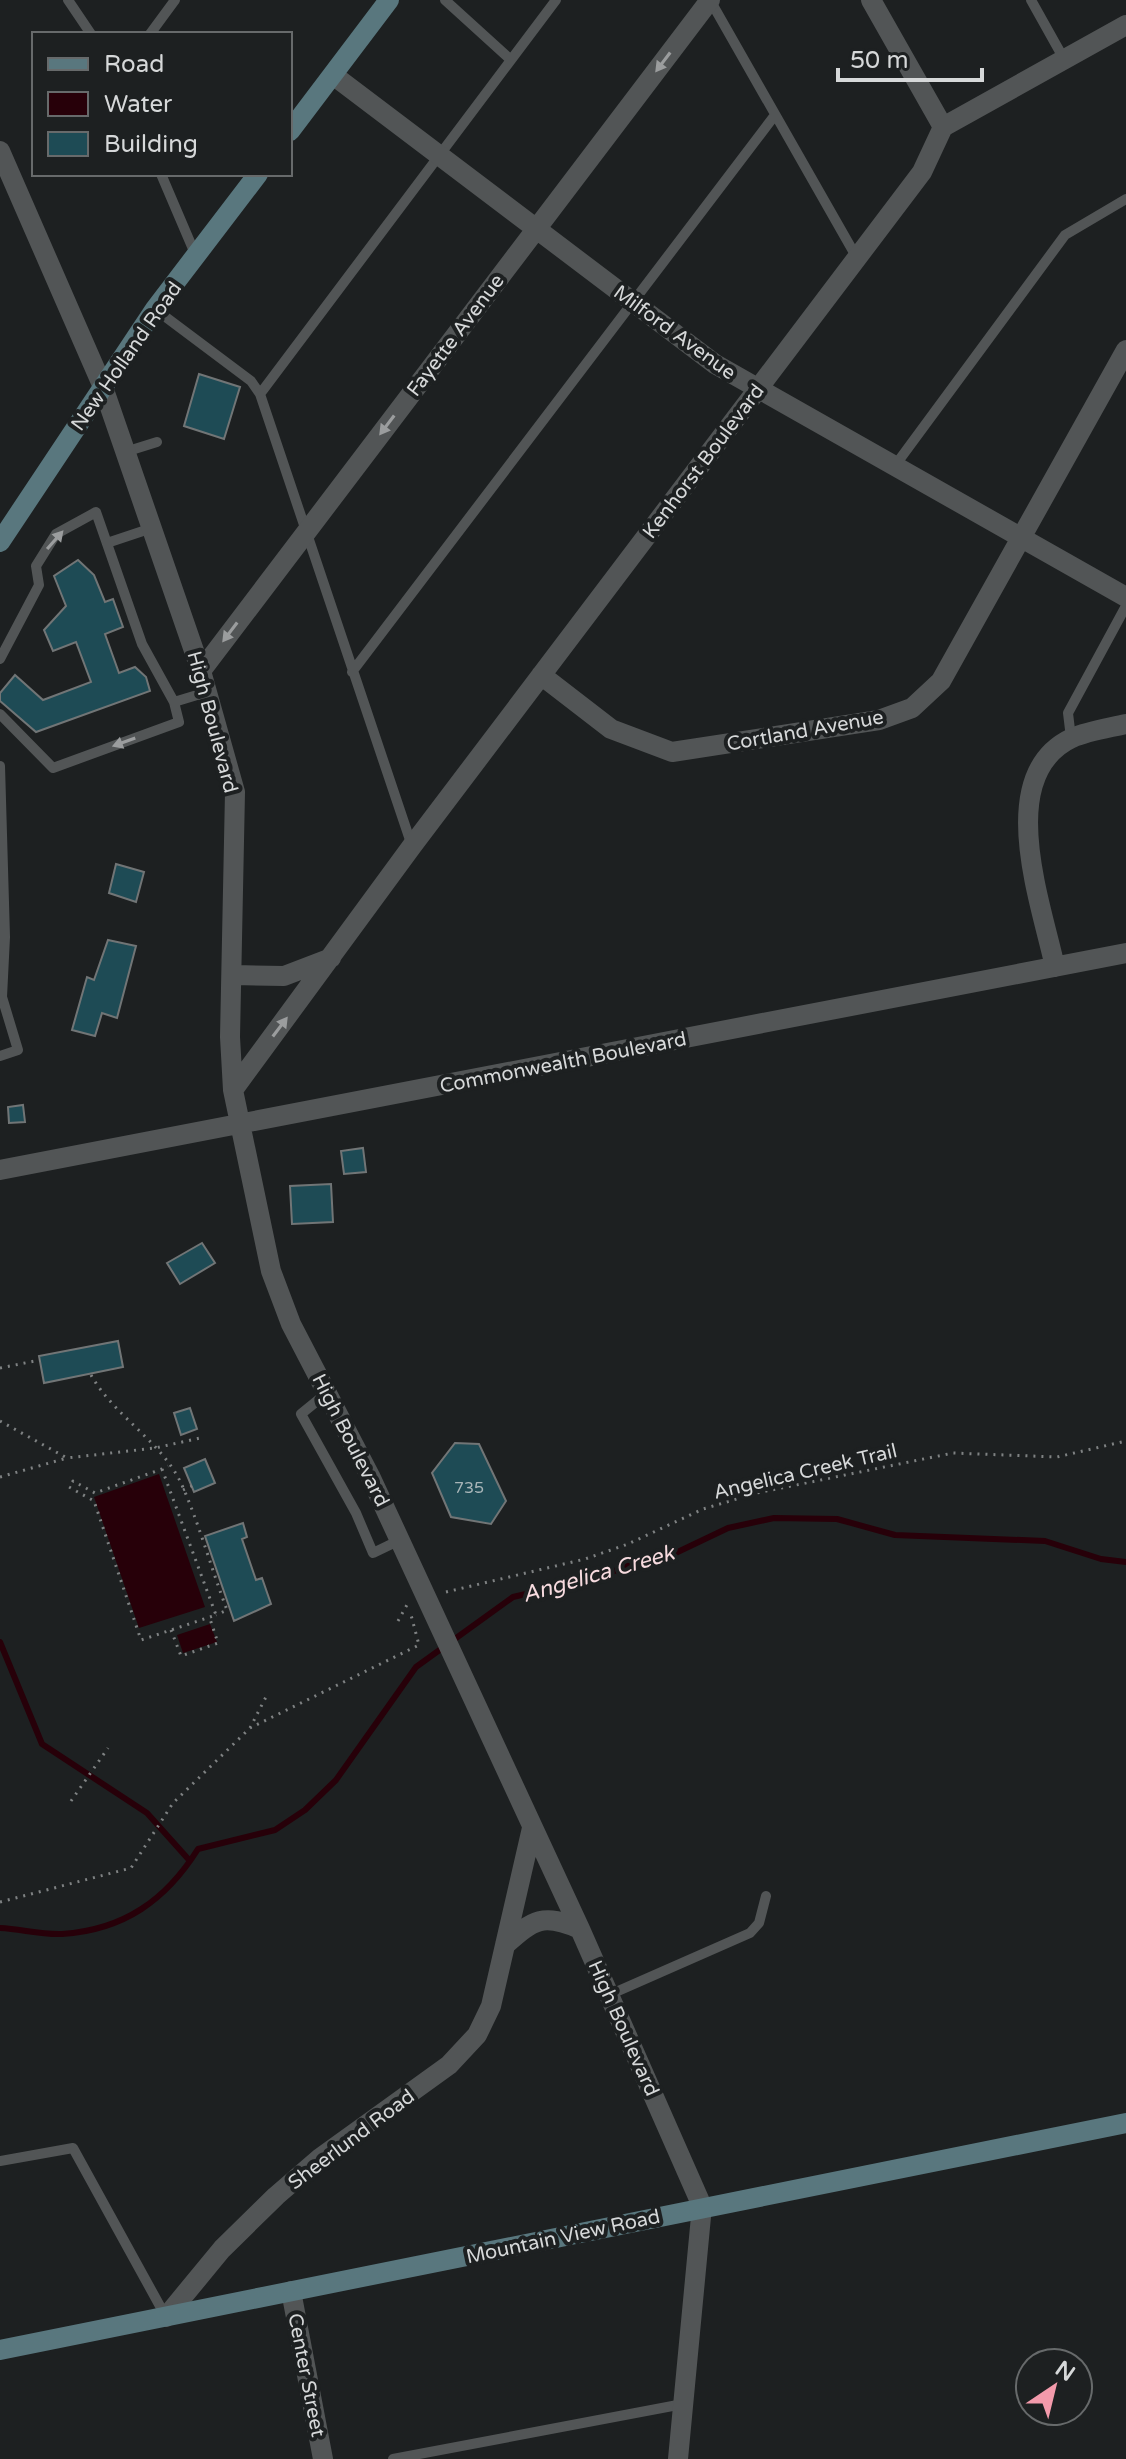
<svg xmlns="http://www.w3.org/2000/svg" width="1126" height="2459" viewBox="0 0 1126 2459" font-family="'Varela Round',sans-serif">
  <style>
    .water { fill: #270009 }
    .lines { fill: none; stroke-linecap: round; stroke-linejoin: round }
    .stream { stroke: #270009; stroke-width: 6 }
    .building { fill: #1e4b55; stroke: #717576; stroke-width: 2 }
    .path { stroke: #7f8283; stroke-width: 3; stroke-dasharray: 2 6; stroke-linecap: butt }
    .lane { stroke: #525556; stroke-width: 10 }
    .street { stroke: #525556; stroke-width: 20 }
    .secondary { stroke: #59777e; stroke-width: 20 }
    .oneway { fill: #9b9d9e }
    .labels { text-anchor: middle; stroke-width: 8; stroke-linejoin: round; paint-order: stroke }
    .number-label { font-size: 16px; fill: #a8b5b8 }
    .street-label { font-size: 20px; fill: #d6d8d9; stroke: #1d2021 }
    .water-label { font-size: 22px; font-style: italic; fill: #f7dbdf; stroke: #1d2021 }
  </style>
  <rect width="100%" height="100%" fill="#1d2021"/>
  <path class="water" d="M159 1474 205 1607 139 1628 94 1497Z
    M210 1624 217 1642 183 1653 177 1635Z"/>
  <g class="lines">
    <path class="stream" d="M0 1642 42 1744 147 1813 190 1861
      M0 1928C21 1929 41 1935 62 1934 124 1930 166 1900 198 1849L275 1830 305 1810 336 1780 416 1667 513 1597 599 1577 635 1563 663 1559 728 1528 774 1518 837 1519 895 1535 1045 1541 1101 1559 1126 1562"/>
  </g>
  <path class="building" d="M199 374 240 387 224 439 184 426Z
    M78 560 94 575 105 602 113 599 123 627 105 634 119 673 135 667 146 677 150 691 36 732 0 701V693L15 675 43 700 91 682 76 642 53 651 44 630 66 606 54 576Z
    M116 864 144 872 136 902 109 893Z
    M108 940 136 946 117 1018 102 1013 95 1036 72 1030 87 977 94 980Z
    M23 1105 25 1122 9 1123 8 1107Z
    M363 1148 366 1172 344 1174 341 1151Z
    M331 1184 333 1222 292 1224 290 1186Z
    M202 1243 215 1263 180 1284 167 1263Z
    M118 1341 123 1367 44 1383 39 1356Z
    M190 1408 197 1429 181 1435 174 1413Z
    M455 1443 479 1444 506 1501 491 1524 451 1517 432 1473Z
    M205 1459 215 1483 194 1492 184 1468Z
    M243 1523 247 1537 242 1539 256 1580 262 1578 271 1604 234 1621 205 1536Z"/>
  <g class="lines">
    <path class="path" d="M0 1368 40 1360
      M91 1375C114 1416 161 1441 181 1483 198 1520 212 1571 227 1610L216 1615
      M0 1421 67 1458 155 1448 200 1438
      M162 1469 216 1615 141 1640 94 1501 69 1487 73 1481 95 1493 162 1469 168 1466
      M0 1477 67 1458
      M183 1490 192 1486
      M446 1592 585 1559 628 1544 703 1509 757 1493 953 1453 1057 1457 1126 1441
      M398 1621 408 1603
      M171 1630 181 1656 218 1643 210 1619
      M250 1728 268 1693
      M71 1801 108 1748
      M0 1902 131 1868 173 1803 250 1728 419 1645 411 1615"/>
    <path class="lane" d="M68 0 91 34
      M445 0 511 60
      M710 0 857 258
      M1031 0 1064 59
      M150 34 175 0
      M161 174 196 256
      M155 309 251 381 260 394
      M125 452 157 442
      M894 467 1065 235 1126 199
      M107 543 152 528
      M0 659 39 585 36 566 56 534 96 512 142 644 174 702 179 722 53 768 0 714
      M352 672 775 115
      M174 702 207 692
      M1071 738 1068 713 1126 606
      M0 766 5 937 2 997 18 1050 0 1056
      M412 846 260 394 556 0
      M328 1392 301 1414 356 1513 373 1553 400 1540
      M609 1995 750 1933 759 1923 766 1896
      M0 2161 73 2148 166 2317
      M393 2459 683 2404"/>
    <path class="street" d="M871 0 943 127
      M333 75 715 364 1126 597
      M0 151 103 387 201 671 235 792 230 1037 233 1090 271 1271 291 1324 370 1476 580 1929 702 2206 678 2459
      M201 671 710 0
      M541 675 611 729 672 752 879 720 912 708 941 681 1126 350
      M1055 967C1042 905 993 775 1072 738 1088 731 1109 728 1126 724
      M234 975 284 976 331 958
      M233 1090 412 846 922 172 943 127 1126 25
      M0 1170 1126 953
      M505 1945C534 1919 543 1913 580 1929
      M291 2291 323 2459
      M166 2317 222 2249 276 2196 320 2158 449 2065 477 2035 491 2006 532 1828"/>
    <path class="secondary" d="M290 131 389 0
      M0 542 155 309 258 174
      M0 2350 1126 2123"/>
  </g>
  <defs><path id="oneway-solid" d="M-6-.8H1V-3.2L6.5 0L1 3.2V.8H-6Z" transform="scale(2)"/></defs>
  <g class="oneway">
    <use href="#oneway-solid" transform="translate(663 62) rotate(127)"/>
    <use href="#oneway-solid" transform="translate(387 425) rotate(127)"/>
    <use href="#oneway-solid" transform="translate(55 540) rotate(-49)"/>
    <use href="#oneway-solid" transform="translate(230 632) rotate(127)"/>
    <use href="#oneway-solid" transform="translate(124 742) rotate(160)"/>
    <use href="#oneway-solid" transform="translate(280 1027) rotate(-53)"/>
  </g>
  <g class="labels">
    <g class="number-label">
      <text x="469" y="1493">735</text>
    </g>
    <g class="street-label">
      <text transform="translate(675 332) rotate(36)" y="7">Milford Avenue</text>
      <text transform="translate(455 335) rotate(-53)" y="7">Fayette Avenue</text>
      <text transform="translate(126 356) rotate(-55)" y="7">New Holland Road</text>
      <text transform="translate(703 461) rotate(-53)" y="7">Kenhorst Boulevard</text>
      <text transform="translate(213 722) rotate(75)" y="7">High Boulevard</text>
      <text transform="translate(805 730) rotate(-10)" y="7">Cortland Avenue</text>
      <text transform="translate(563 1062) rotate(-11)" y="7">Commonwealth Boulevard</text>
      <text transform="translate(351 1440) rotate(63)" y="7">High Boulevard</text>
      <text transform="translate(805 1471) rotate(-13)" y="7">Angelica Creek Trail</text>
      <text transform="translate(624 2028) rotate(66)" y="7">High Boulevard</text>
      <text transform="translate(351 2139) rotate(-37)" y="7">Sheerlund Road</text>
      <text transform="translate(563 2236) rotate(-12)" y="7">Mountain View Road</text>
      <text transform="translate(307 2375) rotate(79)" y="7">Center Street</text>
    </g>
    <g class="water-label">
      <text transform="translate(598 1573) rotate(-16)" y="8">Angelica Creek</text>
    </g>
  </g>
  <rect x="32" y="32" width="260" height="144" fill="#1d2021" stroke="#676a6b" stroke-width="2"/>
  <rect x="48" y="58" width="40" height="12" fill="#59777e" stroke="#676a6b" stroke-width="2"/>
  <text x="104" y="72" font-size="24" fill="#d6d8d9">Road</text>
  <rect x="48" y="92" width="40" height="24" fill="#270009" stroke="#676a6b" stroke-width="2"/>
  <text x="104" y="112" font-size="24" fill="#d6d8d9">Water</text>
  <rect x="48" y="132" width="40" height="24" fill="#1e4b55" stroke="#676a6b" stroke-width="2"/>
  <text x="104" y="152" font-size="24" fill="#d6d8d9">Building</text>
  <g transform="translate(1054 2387) rotate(35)"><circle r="38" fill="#1d2021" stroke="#676a6b" stroke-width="2"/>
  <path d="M0-6L14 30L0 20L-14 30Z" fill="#f39aab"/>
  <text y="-12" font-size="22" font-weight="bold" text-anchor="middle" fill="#d6d8d9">N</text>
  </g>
  <path d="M838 68v12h144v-12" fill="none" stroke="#d6d8d9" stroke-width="4"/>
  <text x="850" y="68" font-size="24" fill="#d6d8d9" stroke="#1d2021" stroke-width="6" paint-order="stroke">50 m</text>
</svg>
